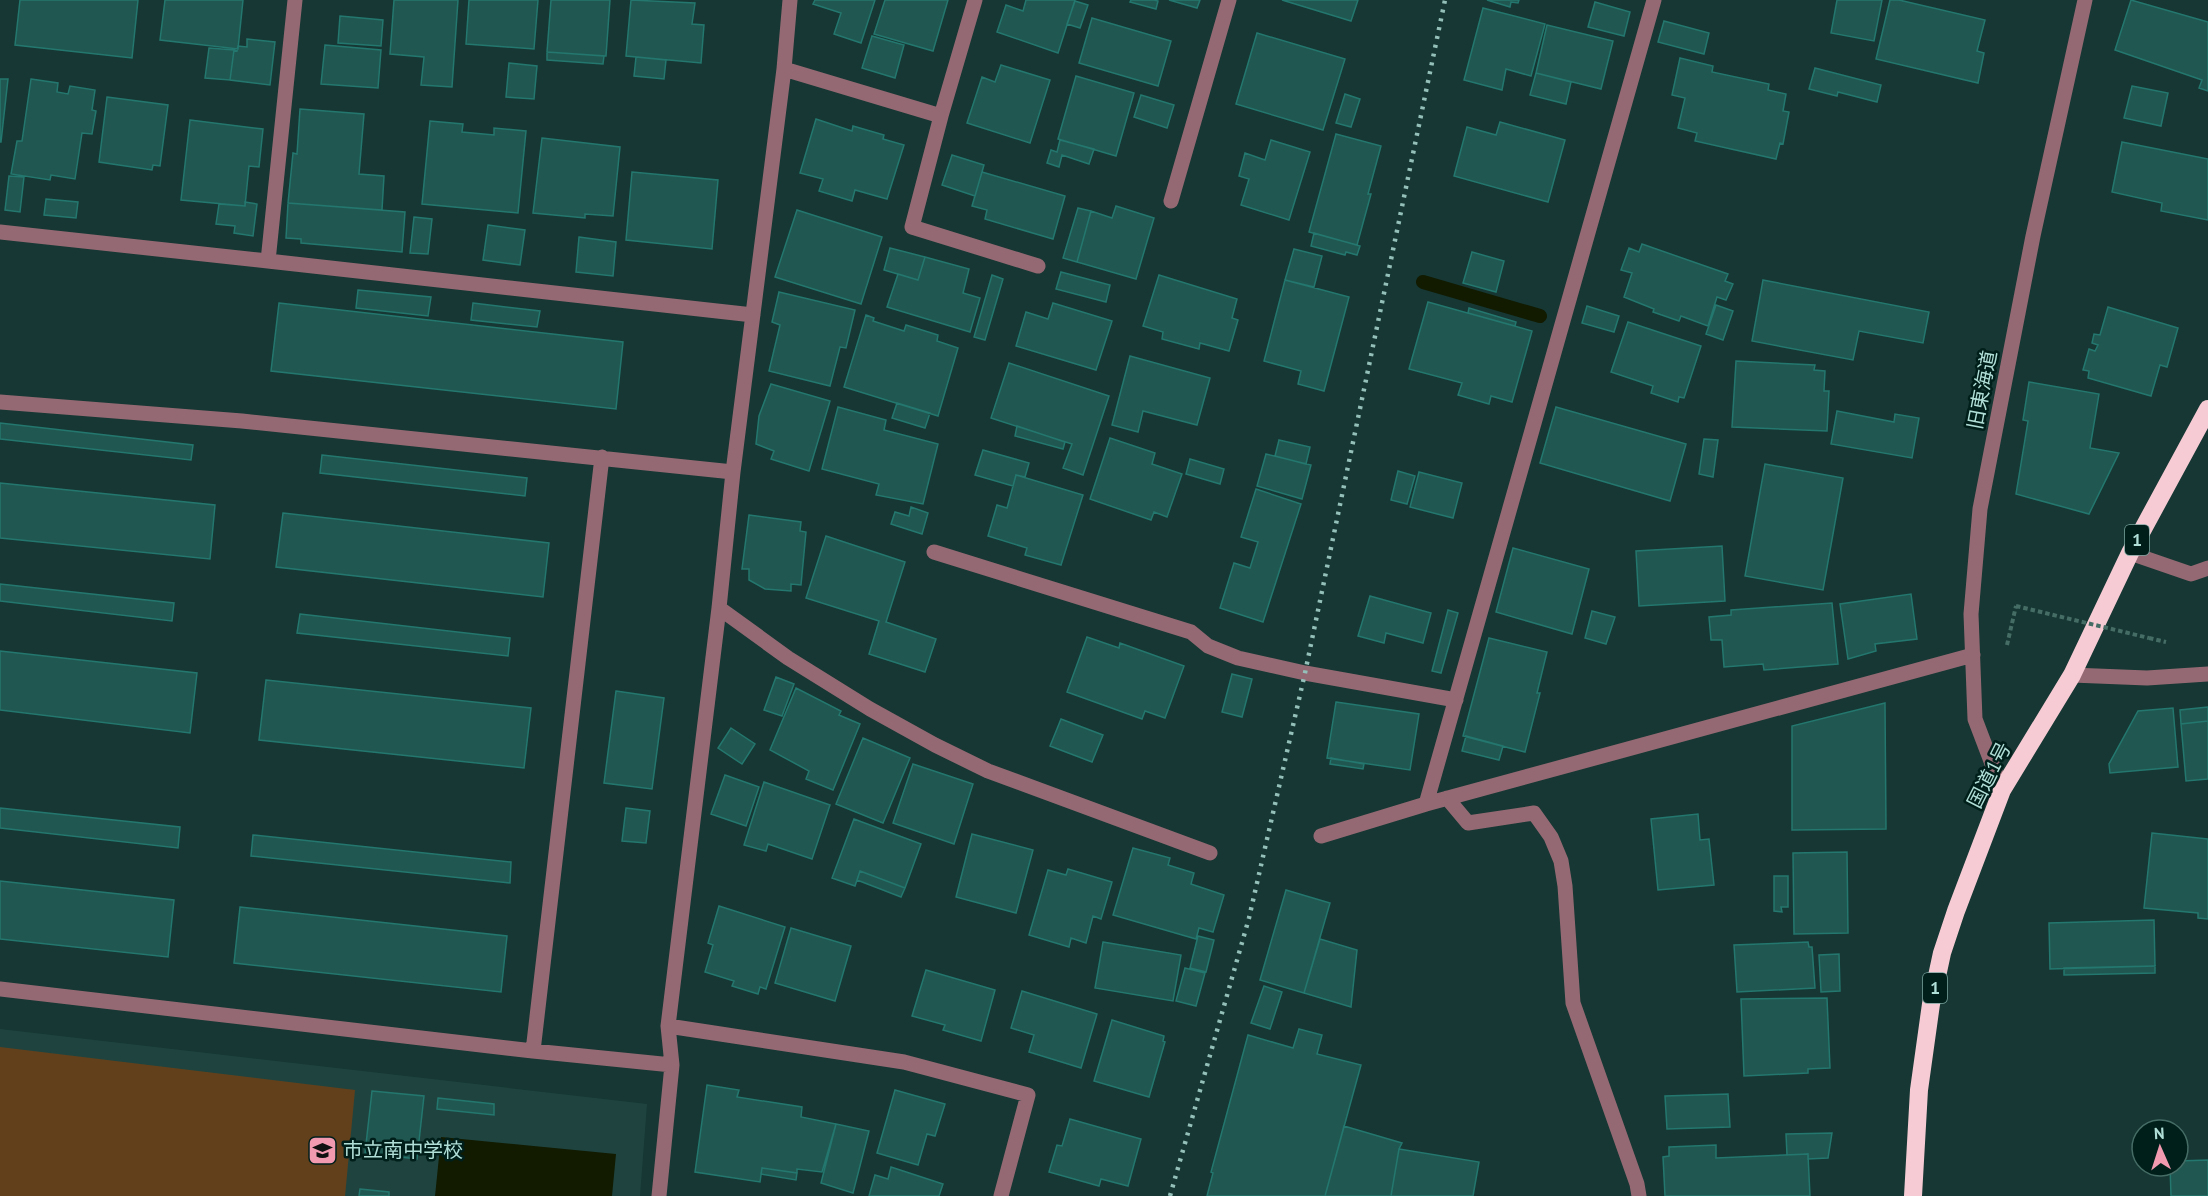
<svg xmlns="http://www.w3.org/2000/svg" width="2208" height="1196" viewBox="0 0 2208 1196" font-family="'PT Sans','Noto Sans JP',sans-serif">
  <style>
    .built { fill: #1f443f }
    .green { fill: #63401c }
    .water { fill: #121b00 }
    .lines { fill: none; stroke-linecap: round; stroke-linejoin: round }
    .stream { stroke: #121b00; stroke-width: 14 }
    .building { fill: #205851; stroke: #24776e; stroke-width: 1.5 }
    .path { stroke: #466c66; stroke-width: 4; stroke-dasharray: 4.5 3; stroke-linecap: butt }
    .minor { stroke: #946973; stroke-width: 15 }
    .highway { stroke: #f6cbd4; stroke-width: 18 }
    .rail { stroke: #94c0b9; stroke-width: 4.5; stroke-dasharray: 3 6; stroke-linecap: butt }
    .path-bridge { stroke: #466c66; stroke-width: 4; stroke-dasharray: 4.5 3; stroke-linecap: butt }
    .labels { text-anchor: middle; stroke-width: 5; stroke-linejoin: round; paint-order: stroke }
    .shield { fill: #001f1b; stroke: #7ba59f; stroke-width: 1.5 }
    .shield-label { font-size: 18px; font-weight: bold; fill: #b0dfd7 }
    .street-label { font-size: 20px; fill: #b0dfd7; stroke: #001f1b }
    .poi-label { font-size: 20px; fill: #b0dfd7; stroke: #001f1b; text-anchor: start }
  </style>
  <rect width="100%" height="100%" fill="#163733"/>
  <path class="built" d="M0 1029 647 1104 640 1196H0Z"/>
  <path class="green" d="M0 1047 355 1090 345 1196H0Z"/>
  <path class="water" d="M441 1137 616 1154 612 1196H435Z"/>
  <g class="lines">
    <path class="stream" d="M1423 282 1540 316"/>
  </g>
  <path class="building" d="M20 0H138L132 58 15 45Z
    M165 0H243L238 49 160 40Z
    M394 0H458L452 87 421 85 424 57 390 54Z
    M469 0H538L534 49 466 44Z
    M551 0H610L606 56 547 52Z
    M631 0 695 3 692 24 704 25 701 63 626 56Z
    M815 0H875L861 43 834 34 841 13 813 4Z
    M885 0H948L933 51 874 34Z
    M1026 0H1075L1058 53 997 32 1006 5 1023 11Z
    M1131 0H1154L1158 1 1156 9 1130 2Z
    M1169 0H1200L1197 8Z
    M1282 0H1358L1351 21Z
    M1487 0H1519L1518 3 1511 2 1510 7Z
    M1837 0H1882L1874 41 1831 33Z
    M1890 0H1899L1985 20 1977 51 1984 53 1978 83 1876 59Z
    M2131 0 2208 22V91L2199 88 2202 80 2115 50Z
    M1075 1 1088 5 1080 28 1067 24Z
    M1595 2 1630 12 1624 36 1588 27Z
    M1483 8 1545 24 1531 76 1506 69 1502 90 1464 80Z
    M340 16 383 20 381 46 338 43Z
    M1092 18 1171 41 1158 86 1079 63Z
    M1664 21 1709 33 1704 54 1658 42Z
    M1547 25 1613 41 1601 89 1536 73Z
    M1257 33 1345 59 1323 130 1236 104Z
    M872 36 904 45 895 78 862 68Z
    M247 39 275 42 270 85 230 80 234 50 237 51 238 46 247 47Z
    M325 45 381 50 378 88 321 84Z
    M209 48 234 50 230 80 205 78Z
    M547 52 604 56 603 64 547 60Z
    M636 57 666 60 664 79 634 76Z
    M1680 58 1713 66 1712 72 1769 84 1768 90 1786 94 1783 111 1789 112 1783 144 1780 143 1776 159 1695 141 1697 133 1678 128 1685 98 1672 95Z
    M509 63 537 66 534 99 506 97Z
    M1001 65 1050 80 1030 143 967 123 982 77 995 82Z
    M1815 68 1881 85 1877 102 1838 92 1837 96 1809 89Z
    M1536 73 1571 82 1566 104 1530 95Z
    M1076 76 1134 93 1116 156 1058 139Z
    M0 79H8L1 142H0Z
    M31 79 58 83 57 92 68 94 70 86 95 90 92 110 96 111 92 134 82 133 75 179 51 175 50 180 11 174 17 141H22Z
    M2132 86 2168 93 2161 126 2124 118Z
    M1345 94 1360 99 1351 127 1336 123Z
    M1141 95 1174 105 1167 128 1134 117Z
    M107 97 168 105 160 166 153 165 152 170 99 162Z
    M300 109 364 114 359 174 384 176 382 210 288 203 293 153 297 154Z
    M816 119 852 131 853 126 884 135 883 139 904 145 887 199 855 190 852 201 819 191 823 179 800 173Z
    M190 120 263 129 259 167 249 166 245 206 181 200Z
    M430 121 463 124 462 132 494 135V128L526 131 518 213 422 204Z
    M1500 122 1565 140 1548 202 1454 176 1467 127 1496 135Z
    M1336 134 1381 146 1368 194H1371L1357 245 1309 232Z
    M542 138 620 147 613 216 585 214V218L533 213Z
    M1060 140 1094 149 1089 164 1062 155 1059 167 1047 163 1051 150 1057 152Z
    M1271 140 1310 152 1289 220 1241 205 1249 179 1239 176 1245 153 1265 160Z
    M2122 142 2208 159V220L2161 211 2162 203 2112 192Z
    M952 155 984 165 975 196 942 185Z
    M632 172 718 180 712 249 626 240Z
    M982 172 1065 196 1053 239 985 219 987 210 972 206Z
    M9 176 24 177 20 212 5 210Z
    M46 199 78 202 76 218 44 215Z
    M245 202 257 204 253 236 234 233 235 226 216 224 219 204 245 206Z
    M288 203 405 212 402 252 301 243V239L286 238Z
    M1116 206 1154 218 1136 279 1077 262 1091 211 1112 218Z
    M1078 208 1091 211 1077 262 1063 258Z
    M797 210 882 237 861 304 775 277Z
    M414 217 432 219 428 254 410 253Z
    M488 225 525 230 520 265 483 260Z
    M1314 233 1360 246 1357 255 1346 252 1345 255 1311 246Z
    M579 237 616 242 613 276 576 272Z
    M1642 244 1728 274 1725 281 1733 284 1726 300 1717 297 1708 326 1681 316 1679 321 1653 312 1654 309 1624 297 1632 273 1621 270 1629 248 1639 252Z
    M890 248 925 257 918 280 884 270Z
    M1294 249 1322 256 1314 287 1285 280Z
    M1472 252 1504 261 1496 292 1463 283Z
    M925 257 969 269 963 293 980 298 970 332 887 307 898 274 918 280Z
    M1061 272 1110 285 1106 302 1056 289Z
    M992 275 1003 279 985 340 974 337Z
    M1159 275 1237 299 1232 318 1238 320 1229 351 1200 343 1199 349 1162 339 1163 332 1143 326Z
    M1285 280 1349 297 1324 391 1298 384 1301 371 1264 361Z
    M1763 280 1929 312 1923 343 1859 331 1853 360 1752 341Z
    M358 290 431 297 428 316 356 308Z
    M779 292 855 310 846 348 840 347 830 386 769 371 780 325 772 322Z
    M1428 302 1532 331 1512 402 1491 396 1489 404 1458 395 1462 383 1409 369Z
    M279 303 623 342 616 409 271 371Z
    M473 303 540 311 537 327 471 320Z
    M1053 303 1112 321 1096 370 1016 346 1026 312 1048 319Z
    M1716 305 1733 311 1723 340 1706 334Z
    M1587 306 1619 316 1614 332 1582 323Z
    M2108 307 2178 328 2167 367 2160 365 2151 396 2088 378 2089 371 2083 370 2089 349 2095 351 2098 345 2092 343 2094 334 2100 335Z
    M1469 308 1516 322 1515 326 1468 313Z
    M866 315 874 318 873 321 904 331 906 325 938 335 937 341 958 348 938 416 844 387Z
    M1628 322 1701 346 1684 398 1679 397 1678 402 1651 393 1653 386 1611 372Z
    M1130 356 1210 378 1197 425 1143 411 1138 432 1112 425Z
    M1736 361 1815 365 1814 370 1825 371 1824 391H1829L1827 431 1732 427Z
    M1009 363 1109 396 1083 475 1063 468 1072 444 991 418Z
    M2029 382 2099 394 2090 448 2119 453 2089 514 2016 494 2028 421 2023 420Z
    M771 384 830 401 809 471 771 459 774 451 756 444 759 416Z
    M897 403 930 413 925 428 892 418Z
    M838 407 886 420 884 430 938 444 923 504 876 495 879 484 822 469Z
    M1556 407 1686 444 1670 501 1540 463Z
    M1837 411 1894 422 1895 414 1919 418 1912 458 1831 444Z
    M0 423 193 445 191 460 0 439Z
    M1017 426 1065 442 1063 449 1015 436Z
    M1110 438 1155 453 1152 464 1182 474 1167 517 1154 512 1151 520 1090 499Z
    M1704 439 1718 440 1713 477 1699 474Z
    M1279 440 1310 447 1306 464 1275 456Z
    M983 450 1029 463 1025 477 1016 475 1013 486 975 475Z
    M1266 454 1311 465 1302 499 1257 486Z
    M322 455 527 478 525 496 320 473Z
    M1190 459 1224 469 1220 484 1186 474Z
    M1765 464 1843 478 1823 590 1745 576Z
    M1398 471 1415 476 1407 504 1391 500Z
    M1419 472 1462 483 1453 518 1410 507Z
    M1016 475 1083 495 1061 565 1025 555 1027 548 988 536 997 505 1007 508Z
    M0 483 215 505 210 559 0 538Z
    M1256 489 1301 504 1263 622 1220 608 1234 563 1250 568 1258 542 1241 537Z
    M911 507 928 513 922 534 891 524 895 512 909 516Z
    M283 513 549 543 543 597 276 567Z
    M749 515 801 522 800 531 806 532 801 585 791 584V591L765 589 749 580V569H742Z
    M826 536 905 562 886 622 936 639 925 672 869 654 879 621 806 598Z
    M1722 546 1725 601 1639 606 1636 551Z
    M1513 548 1589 569 1572 634 1496 612Z
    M0 584 174 603 172 621 0 601Z
    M1911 594 1917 639 1875 644 1876 651 1848 659 1840 604Z
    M1370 596 1431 613 1423 643 1386 633 1384 643 1358 636Z
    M1832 603 1838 664 1764 670 1763 664 1724 667 1722 640H1711L1709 617 1731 615V610Z
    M1448 610 1458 613 1441 673 1432 671Z
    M1592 611 1615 617 1606 644 1585 638Z
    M300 614 510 638 508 656 297 633Z
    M1087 637 1119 648 1120 643 1184 666 1165 718 1145 711 1142 719 1067 692Z
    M1489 638 1547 652 1537 693H1540L1525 752 1463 736Z
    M0 651 197 673 190 733 0 710Z
    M1232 674 1252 679 1242 717 1222 712Z
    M776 677 794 684 782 716 764 710Z
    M266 680 531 708 524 768 259 740Z
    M796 688 841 711 839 715 860 724 833 790 806 779 809 771 770 750Z
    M616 691 664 698 652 789 604 783Z
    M1336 702 1419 714 1410 770 1327 758Z
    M1885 703 1886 829 1792 830V726Z
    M2208 707V721L2181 724 2180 710Z
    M2173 708 2178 767 2110 773 2109 764 2138 711Z
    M1061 719 1103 735 1092 762 1050 746Z
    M2208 721V779L2186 781 2181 724Z
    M731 728 755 744 742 764 718 748Z
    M1466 736 1503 746 1499 760 1462 751Z
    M863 738 910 758 883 823 836 804Z
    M1331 758 1364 764 1363 769 1330 764Z
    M913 764 973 784 954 844 893 823Z
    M725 775 759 787 746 826 711 814Z
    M764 782 830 805 812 859 768 844 766 851 744 845Z
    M0 808 180 827 178 848 0 828Z
    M626 808 650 811 646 843 622 841Z
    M1698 814 1700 840 1709 839 1714 885 1658 890 1651 819Z
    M854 819 921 844 905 888 860 871 855 886 832 878Z
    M2152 833 2208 839V919L2198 918V913L2144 908Z
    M972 834 1033 850 1016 913 956 897Z
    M253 835 511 862 510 883 251 856Z
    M1133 848 1170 858 1168 865 1194 873 1191 884 1224 895 1213 932 1199 928 1196 939 1113 915Z
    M1847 852 1848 933 1794 934 1793 853Z
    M1068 869 1112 882 1101 919 1093 916 1086 943 1071 938 1069 947 1029 935 1048 870 1066 875Z
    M860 871 905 888 901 897 857 880Z
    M1774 876H1788V907H1781L1782 912 1774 911Z
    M0 881 174 900 168 957 0 939Z
    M1286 890 1330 903 1304 993 1260 980Z
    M719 906 785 927 766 989 760 987 758 994 732 986 734 981 705 972 713 945 708 943Z
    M240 907 507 936 501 992 234 963Z
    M2154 920 2155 966 2050 969 2049 923Z
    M791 928 851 946 835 1001 775 983Z
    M1198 936 1214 940 1206 972 1190 968Z
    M1320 939 1357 950 1351 1007 1304 993Z
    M1103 942 1181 955 1173 1001 1095 988Z
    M1808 942 1809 947H1812L1815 988 1737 992 1734 945Z
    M1839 954 1840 991 1821 992 1819 955Z
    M2155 966V973L2064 975V968Z
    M1185 968 1205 973 1196 1006 1176 1001Z
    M926 970 995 990 981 1041 943 1030 945 1025 912 1016Z
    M1264 986 1282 992 1270 1029 1251 1023Z
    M1022 991 1097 1014 1081 1068 1029 1052 1034 1035 1011 1028Z
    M1827 998 1830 1068 1808 1069V1073L1744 1076 1741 999Z
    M1112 1020 1164 1036 1163 1041 1165 1042 1149 1097 1094 1081Z
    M1299 1029 1322 1035 1317 1054 1361 1065 1325 1196H1207L1213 1173 1211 1172 1248 1035 1293 1048Z
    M707 1085 739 1090 737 1097 802 1107 801 1117 836 1124 822 1172 797 1169V1173L762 1168 760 1182 695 1172Z
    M895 1090 945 1104 935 1136 927 1134 918 1165 877 1153Z
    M372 1091 424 1096 417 1159 365 1153Z
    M1728 1094 1730 1127 1667 1129 1665 1096Z
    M438 1098 494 1104V1115L437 1109Z
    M1070 1119 1141 1139 1128 1186 1101 1179 1099 1186 1049 1172 1057 1145 1062 1146Z
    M836 1124 869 1131 853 1193 821 1183Z
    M1344 1126 1402 1143 1399 1149 1391 1196H1325Z
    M1832 1133 1828 1158 1808 1159V1154L1787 1155 1786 1134Z
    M1716 1145V1158L1808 1154 1810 1196H1665L1663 1157 1669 1156V1147Z
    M1399 1149 1479 1162 1473 1196H1391Z
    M2208 1160V1196H2171L2170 1166H2178V1161Z
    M891 1167 943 1184 939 1196H869L875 1175 888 1179Z
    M762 1168 797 1173 796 1180 761 1174Z
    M360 1189 389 1192V1196H359Z"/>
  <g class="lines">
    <path class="path" d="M2149 638 2166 642
      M2007 645 2016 606"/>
    <path class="minor" d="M295 0 268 261 753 315
      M975 0 941 116 912 227 1038 266
      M1654 0 1426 804 1973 655
      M784 69 941 116
      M1171 201 1229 0
      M0 232 268 261
      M0 402 242 421 733 472
      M934 552 1191 632 1208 646 1238 658 1305 673 1456 700
      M2130 553 2191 574 2208 568
      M719 608 788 658 870 709 935 745 988 771 1210 853
      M2072 675 2147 678 2208 674
      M2002 790 1975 719 1971 614 1980 509 2033 236 2085 0
      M1447 798 1468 823 1534 813 1551 837 1561 861 1565 886 1573 1003 1637 1184 1639 1196
      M1321 836 1426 804
      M0 989 533 1051 672 1065
      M668 1026 904 1062 1028 1095 1001 1196
      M533 1051 602 457
      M659 1196 672 1065 668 1026 719 608 733 472 784 69 790 0"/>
    <path class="highway" d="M1913 1196 1919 1090 1931 1004 1942 953 1956 911 2002 790 2072 675 2130 553 2208 409"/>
    <path class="rail" d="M1170 1196 1249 918 1305 673 1445 0"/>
    <path class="path-bridge" d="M2016 606 2149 638"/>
  </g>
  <defs>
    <symbol id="school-square" viewBox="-11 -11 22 22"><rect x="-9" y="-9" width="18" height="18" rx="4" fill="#f29aaf" stroke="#001f1b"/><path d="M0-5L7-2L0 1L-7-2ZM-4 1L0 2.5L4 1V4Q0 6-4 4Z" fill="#111"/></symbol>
  </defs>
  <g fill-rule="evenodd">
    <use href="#school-square" x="306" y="1134" width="33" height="33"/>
  </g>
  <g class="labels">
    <g class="shield">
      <rect x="2125" y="525" width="24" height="30" rx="4.5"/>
      <rect x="1923" y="973" width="24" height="30" rx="4.5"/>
    </g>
    <g class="shield-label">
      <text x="2137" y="546">1</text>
      <text x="1935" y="994">1</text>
    </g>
    <g class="street-label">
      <text transform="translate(1982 390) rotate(-79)" y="7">旧東海道</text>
      <text transform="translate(1989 775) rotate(-63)" y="7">国道1号</text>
    </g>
    <g class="poi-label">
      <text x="343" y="1157">市立南中学校</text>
    </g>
  </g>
  <g transform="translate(2160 1148) rotate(357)"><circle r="28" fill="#001f1b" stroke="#466c66" stroke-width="1.5"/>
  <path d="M0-4.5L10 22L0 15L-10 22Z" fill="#f29aaf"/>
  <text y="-9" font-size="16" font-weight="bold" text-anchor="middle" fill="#b0dfd7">N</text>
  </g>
</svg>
